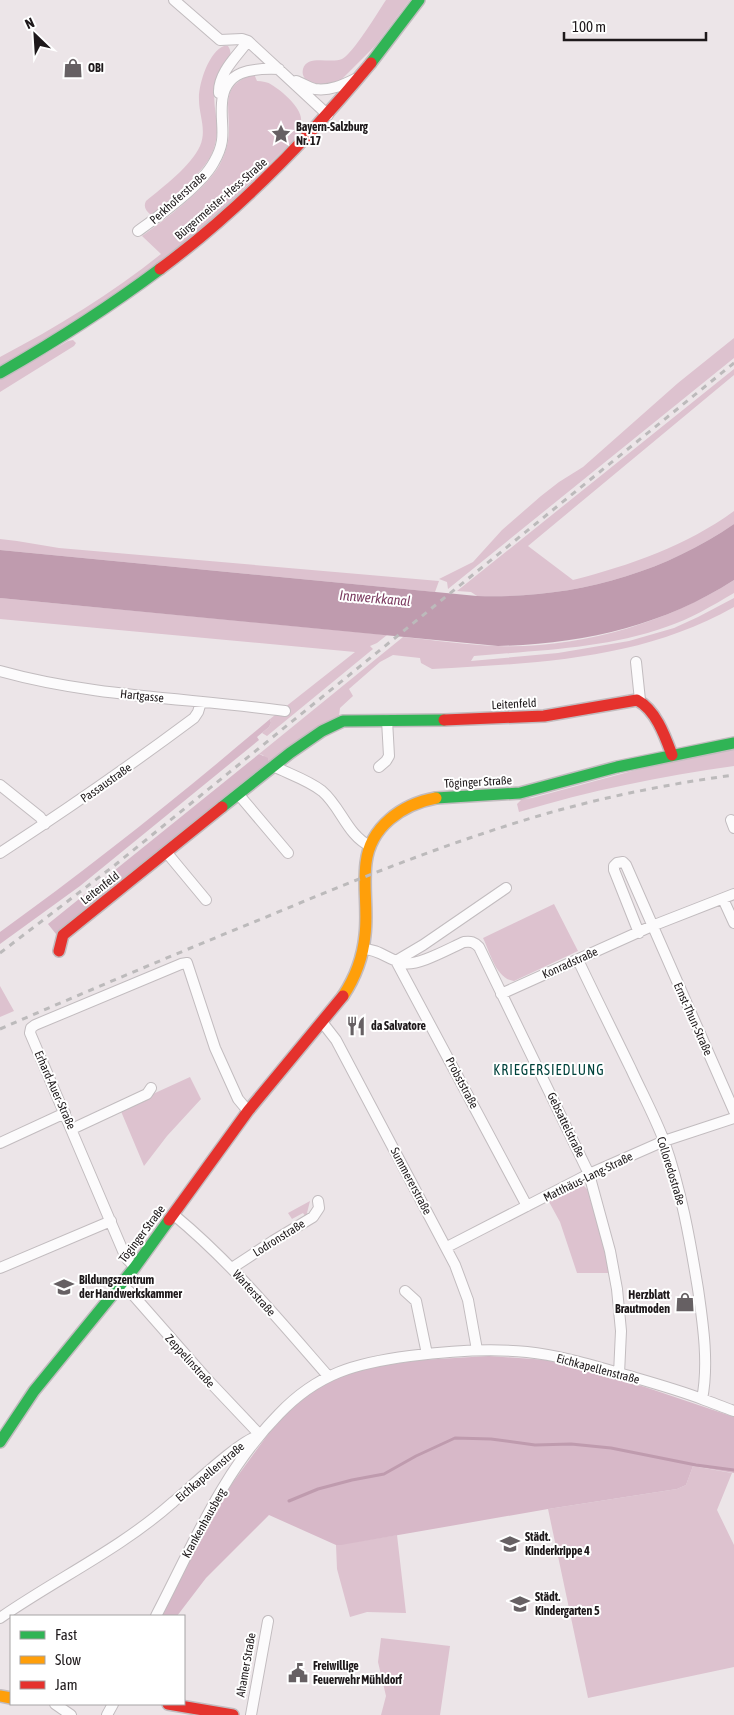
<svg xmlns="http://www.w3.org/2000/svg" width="734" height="1715" viewBox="0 0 734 1715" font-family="'Asap Condensed',sans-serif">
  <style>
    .green { fill: #ddc2cf }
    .forest { fill: #d7b8c8 }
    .water { fill: #bf9bae }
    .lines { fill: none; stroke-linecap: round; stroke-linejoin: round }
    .stream { stroke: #bf9bae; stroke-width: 3 }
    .street-casing { stroke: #c2bcbf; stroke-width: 12 }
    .fast-casing { stroke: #c2bcbf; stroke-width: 14 }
    .slow-casing { stroke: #c2bcbf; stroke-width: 14 }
    .jam-casing { stroke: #c2bcbf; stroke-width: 14 }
    .street { stroke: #fcfbfc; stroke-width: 10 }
    .fast { stroke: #30b455; stroke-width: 11 }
    .slow { stroke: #ff9f0a; stroke-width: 11 }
    .jam { stroke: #e5322d; stroke-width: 11 }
    .rail { stroke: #bcbabb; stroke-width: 3; stroke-dasharray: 6 6; stroke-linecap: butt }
    .labels { text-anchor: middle; stroke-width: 4; stroke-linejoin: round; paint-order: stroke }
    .poi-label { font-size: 12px; font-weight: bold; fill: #1e191b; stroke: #fff; text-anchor: start }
    .street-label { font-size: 12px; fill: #1e191b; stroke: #fff }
    .water-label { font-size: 14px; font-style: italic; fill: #7c3c61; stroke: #fff }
    .neighbourhood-label { font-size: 14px; letter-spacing: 1px; fill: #00423c; stroke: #fff }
  </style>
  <rect width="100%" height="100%" fill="#ece5e8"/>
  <path class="green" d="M386 0H410L375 46 340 81 320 86 306 80C303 76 302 74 303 69 307 54 331 64 342 59 352 55 378 12 386 0Z
    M224 46H228C237 59 219 71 216 84 211 101 218 116 217 133 216 142 214 151 209 159 200 174 166 207 151 215 146 211 143 207 146 201 163 187 191 166 200 146 207 130 199 115 199 100 198 85 209 51 224 46Z
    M254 74 257 81C262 81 268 82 272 85 282 91 303 109 301 121L305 124 297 137 208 224 114 297 0 367V357C57 327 111 294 161 254L142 236C165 220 205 189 219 166 225 155 229 142 229 130 229 103 221 85 254 74Z
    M734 338V358L448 589 447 582 439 579 473 562 502 530 541 496 559 482 583 467 678 383Z
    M73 340 76 343 74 346 0 392V380L68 341Z
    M734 369V375L528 546 573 580C631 565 686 546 734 511V524C658 576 569 599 477 596L471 592 457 591Z
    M0 539 17 541 59 548 439 581 435 592 0 550Z
    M734 580V593C712 606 690 619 666 627 604 649 539 650 474 656L471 661 558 653 629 641 674 628 698 617 734 598V607C640 660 537 663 432 669L421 663 420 658 393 655 380 662 349 689 353 696 340 708 339 716 268 764 263 755 259 754 403 637C434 640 466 645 498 646 578 649 667 623 734 580Z
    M0 598 387 635 377 643 370 646 373 649 267 736 262 733 269 727 271 723 270 719 355 652 0 619Z
    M734 749V766C661 776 589 791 519 812L517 804 522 799 532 798 647 767Z
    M554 904 578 951 514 981C496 979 490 952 483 938Z
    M0 986 14 1011 0 1017Z
    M190 1077 201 1099 167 1136 144 1166 120 1109Z
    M583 1185 589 1191 605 1248 610 1273H577L560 1222 548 1200Z
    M310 1201 306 1217 303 1213 292 1219 288 1213Z
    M693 1466 732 1473 717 1510 734 1545V1667L588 1698 548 1509 677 1489 686 1485Z
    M397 1535 406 1613 367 1612 350 1617 337 1569 336 1545Z
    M381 1638 450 1646 440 1715H381L386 1696 378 1662Z"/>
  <path class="forest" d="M270 719 271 723 269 727 257 737 259 740 80 886 0 944V932C93 865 183 793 270 719Z
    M259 754 268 758V764L134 873 56 934 48 924Z
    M489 1356 547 1360 645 1387 734 1417V1473L693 1466 686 1485 677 1489 548 1509 341 1545H336L269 1515 206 1578 177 1616H160L217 1506 231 1485 277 1422 313 1390 338 1377 364 1368 421 1360Z"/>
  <path class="water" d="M734 524V580C663 626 582 644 498 646L0 598V550L477 596C569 599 658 576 734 524Z"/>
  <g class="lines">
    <path class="stream" d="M289 1501 318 1489 352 1480 384 1474 416 1456 455 1438 491 1439 535 1445 571 1444 611 1448 696 1465 734 1470"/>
    <defs>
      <path id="street" d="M174 0 220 40 242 39 248 41 328 115
        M296 81C302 83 309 88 315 89 330 91 343 85 355 79
        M219 93C218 73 237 56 248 41
        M138 231C160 215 201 186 214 162 228 138 220 127 222 103 224 70 252 68 279 69
        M636 662 640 700
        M0 671C93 697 190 698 285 711
        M273 766C289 774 308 780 322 791 341 807 347 835 370 846
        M379 767 386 761 389 756 387 720
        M0 785 40 817 45 824
        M239 795 288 853
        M731 820 734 828
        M0 853C66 810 131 765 194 718L198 712 201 702
        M167 853 206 900
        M723 899 734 923
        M639 933 614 870V866L617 863 623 862 626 865 734 1111
        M363 949C379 949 388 960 403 963 417 967 450 948 464 942 471 941 474 942 479 947L589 1174 610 1251 617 1289 621 1331 619 1374
        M578 960C595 996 613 1032 631 1069 642 1093 655 1117 664 1141 681 1189 690 1240 698 1289 703 1324 709 1364 702 1399
        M396 961 527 1206
        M396 961 423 945 506 888
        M501 994 652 926 734 894
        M322 1022 336 1040 455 1265 468 1300 477 1350
        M72 1129 147 1094 151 1088
        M0 1143 65 1113
        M174 1215C231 1262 279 1320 328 1376
        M447 1247 589 1174 664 1141 734 1118
        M135 1267 128 1260 123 1251 30 1033 31 1028 35 1025 181 964 187 963 215 1048 238 1099 248 1111
        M0 1268 111 1221
        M232 1268 273 1241 313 1217 319 1208 318 1201
        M122 1285 134 1296 207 1379 260 1435
        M405 1291 416 1301 427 1354
        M156 1616C193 1545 222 1472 279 1414 318 1373 356 1363 410 1356 449 1351 488 1348 527 1352 556 1355 584 1363 612 1371 642 1380 673 1388 702 1399 713 1403 723 1407 734 1411
        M0 1618C56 1579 120 1549 172 1503 188 1490 242 1438 259 1436
        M55 1704 71 1715
        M107 1715 113 1704
        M251 1715 268 1621"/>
      <path id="fast" d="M371 63 419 0
        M0 373C56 341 109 307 160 269
        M436 798 520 793 617 767 734 743
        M222 807 290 753 322 731 343 721 444 720
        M0 1442 34 1391 135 1267 169 1220"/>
      <path id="slow" d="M343 996C355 978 363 956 365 935 368 911 363 887 366 863 370 827 402 804 436 798
        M0 1696 11 1698"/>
      <path id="jam" d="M160 269C240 210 308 139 371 63
        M444 720 544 716 637 700C656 710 665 736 672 755
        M59 951 63 935 222 807
        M169 1220 248 1111 343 996
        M168 1704 233 1715"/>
    </defs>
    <use href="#street" class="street-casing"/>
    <use href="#fast" class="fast-casing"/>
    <use href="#slow" class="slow-casing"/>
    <use href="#jam" class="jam-casing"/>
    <use href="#street" class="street"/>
    <use href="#fast" class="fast"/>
    <use href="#slow" class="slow"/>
    <use href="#jam" class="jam"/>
    <path class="rail" d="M0 953 115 865 734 363
      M0 1029C90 990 180 952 271 915 350 882 430 850 512 824 584 801 660 785 734 775"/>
  </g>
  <defs>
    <symbol id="shop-bare" viewBox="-9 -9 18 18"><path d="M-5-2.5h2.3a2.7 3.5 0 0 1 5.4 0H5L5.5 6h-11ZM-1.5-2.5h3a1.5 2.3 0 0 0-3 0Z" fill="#666063" stroke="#fff" stroke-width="2.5" paint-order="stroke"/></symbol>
    <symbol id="sight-bare" viewBox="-9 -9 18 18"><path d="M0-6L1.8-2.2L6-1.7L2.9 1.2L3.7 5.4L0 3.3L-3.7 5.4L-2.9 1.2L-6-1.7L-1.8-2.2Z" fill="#666063" stroke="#fff" stroke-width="2.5" paint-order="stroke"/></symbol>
    <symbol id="restaurant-bare" viewBox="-9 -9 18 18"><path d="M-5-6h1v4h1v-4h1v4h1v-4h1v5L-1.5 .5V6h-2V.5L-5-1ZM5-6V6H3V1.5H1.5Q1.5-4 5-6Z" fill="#666063" stroke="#fff" stroke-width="2.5" paint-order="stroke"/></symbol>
    <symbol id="university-bare" viewBox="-9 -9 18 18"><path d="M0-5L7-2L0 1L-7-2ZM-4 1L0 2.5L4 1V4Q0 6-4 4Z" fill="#666063" stroke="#fff" stroke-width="2.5" paint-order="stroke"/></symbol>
    <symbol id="school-bare" viewBox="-9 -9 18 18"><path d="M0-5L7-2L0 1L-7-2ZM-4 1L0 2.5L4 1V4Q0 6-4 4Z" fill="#666063" stroke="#fff" stroke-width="2.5" paint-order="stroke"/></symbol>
    <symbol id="civic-bare" viewBox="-9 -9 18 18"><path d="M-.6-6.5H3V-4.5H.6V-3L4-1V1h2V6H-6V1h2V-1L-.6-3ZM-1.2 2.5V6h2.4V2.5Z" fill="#666063" stroke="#fff" stroke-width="2.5" paint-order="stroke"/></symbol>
  </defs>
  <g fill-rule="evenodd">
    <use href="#shop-bare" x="59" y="54" width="28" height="28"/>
    <use href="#sight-bare" x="267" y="120" width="28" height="28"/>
    <use href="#restaurant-bare" x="342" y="1012" width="28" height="28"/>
    <use href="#university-bare" x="50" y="1273" width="28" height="28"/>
    <use href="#shop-bare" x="671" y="1288" width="28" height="28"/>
    <use href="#school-bare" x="496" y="1530" width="28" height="28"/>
    <use href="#school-bare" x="506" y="1590" width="28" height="28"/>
    <use href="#civic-bare" x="284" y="1659" width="28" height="28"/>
  </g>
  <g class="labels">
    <g class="poi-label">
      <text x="88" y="72">OBI</text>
      <text x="296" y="131">Bayern-Salzburg<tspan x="296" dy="14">Nr. 17</tspan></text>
      <text x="371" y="1030">da Salvatore</text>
      <text x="79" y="1284">Bildungszentrum<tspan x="79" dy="14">der Handwerkskammer</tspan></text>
      <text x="670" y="1299" text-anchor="end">Herzblatt<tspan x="670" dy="14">Brautmoden</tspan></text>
      <text x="525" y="1541">Städt.<tspan x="525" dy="14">Kinderkrippe 4</tspan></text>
      <text x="535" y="1601">Städt.<tspan x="535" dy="14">Kindergarten 5</tspan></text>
      <text x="313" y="1670">Freiwillige<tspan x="313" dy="14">Feuerwehr Mühldorf</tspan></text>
    </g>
    <g class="street-label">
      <text transform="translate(178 198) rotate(-42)" y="4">Perkhoferstraße</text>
      <text transform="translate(221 199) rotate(-41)" y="4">Bürgermeister-Hess-Straße</text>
      <text transform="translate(142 696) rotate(6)" y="4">Hartgasse</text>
      <text transform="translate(514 704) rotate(-3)" y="4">Leitenfeld</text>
      <text transform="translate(478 782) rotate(-3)" y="4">Töginger Straße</text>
      <text transform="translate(106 783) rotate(-35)" y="4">Passaustraße</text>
      <text transform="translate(100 888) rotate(-38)" y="4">Leitenfeld</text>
      <text transform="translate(570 963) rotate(-24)" y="4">Konradstraße</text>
      <text transform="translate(693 1019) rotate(66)" y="4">Ernst-Thun-Straße</text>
      <text transform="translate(462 1083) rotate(62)" y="4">Probststraße</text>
      <text transform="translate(55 1090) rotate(66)" y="4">Erhard-Auer-Straße</text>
      <text transform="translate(566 1125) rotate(64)" y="4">Gebsattelstraße</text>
      <text transform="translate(671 1171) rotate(73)" y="4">Colloredostraße</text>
      <text transform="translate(588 1177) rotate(-26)" y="4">Matthäus-Lang-Straße</text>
      <text transform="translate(411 1181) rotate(62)" y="4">Summererstraße</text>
      <text transform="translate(142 1234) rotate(-53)" y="4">Töginger Straße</text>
      <text transform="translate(279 1238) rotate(-32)" y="4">Lodronstraße</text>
      <text transform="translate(254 1293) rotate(48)" y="4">Warterstraße</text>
      <text transform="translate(190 1361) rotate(48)" y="4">Zeppelinstraße</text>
      <text transform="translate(598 1369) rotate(15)" y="4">Eichkapellenstraße</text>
      <text transform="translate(210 1472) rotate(-40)" y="4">Eichkapellenstraße</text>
      <text transform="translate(204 1523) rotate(-61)" y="4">Krankenhausberg</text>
      <text transform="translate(246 1665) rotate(-80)" y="4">Ahamer Straße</text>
    </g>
    <g class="water-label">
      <text transform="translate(375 598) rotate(5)" y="5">Innwerkkanal</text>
    </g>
    <g class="neighbourhood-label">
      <text x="549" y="1075">KRIEGERSIEDLUNG</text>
    </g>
  </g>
  <rect x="10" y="1615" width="175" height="90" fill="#ffffff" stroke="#a5a3a4"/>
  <rect x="20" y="1631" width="25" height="8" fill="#30b455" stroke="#a5a3a4"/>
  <text x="55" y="1640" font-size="15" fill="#1e191b">Fast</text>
  <rect x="20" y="1656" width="25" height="8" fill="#ff9f0a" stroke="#a5a3a4"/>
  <text x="55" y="1665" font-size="15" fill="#1e191b">Slow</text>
  <rect x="20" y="1681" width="25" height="8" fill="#e5322d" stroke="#a5a3a4"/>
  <text x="55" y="1690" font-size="15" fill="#1e191b">Jam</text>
  <g transform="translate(35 35) rotate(335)" stroke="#ffffff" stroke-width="4" paint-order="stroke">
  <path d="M0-4L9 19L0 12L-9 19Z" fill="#1e191b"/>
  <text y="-8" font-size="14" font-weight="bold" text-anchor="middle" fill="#1e191b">N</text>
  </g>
  <path d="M564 32v8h142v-8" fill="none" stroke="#1e191b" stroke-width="2.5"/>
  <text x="572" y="32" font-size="15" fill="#1e191b" stroke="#ffffff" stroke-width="4" paint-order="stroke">100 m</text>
</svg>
